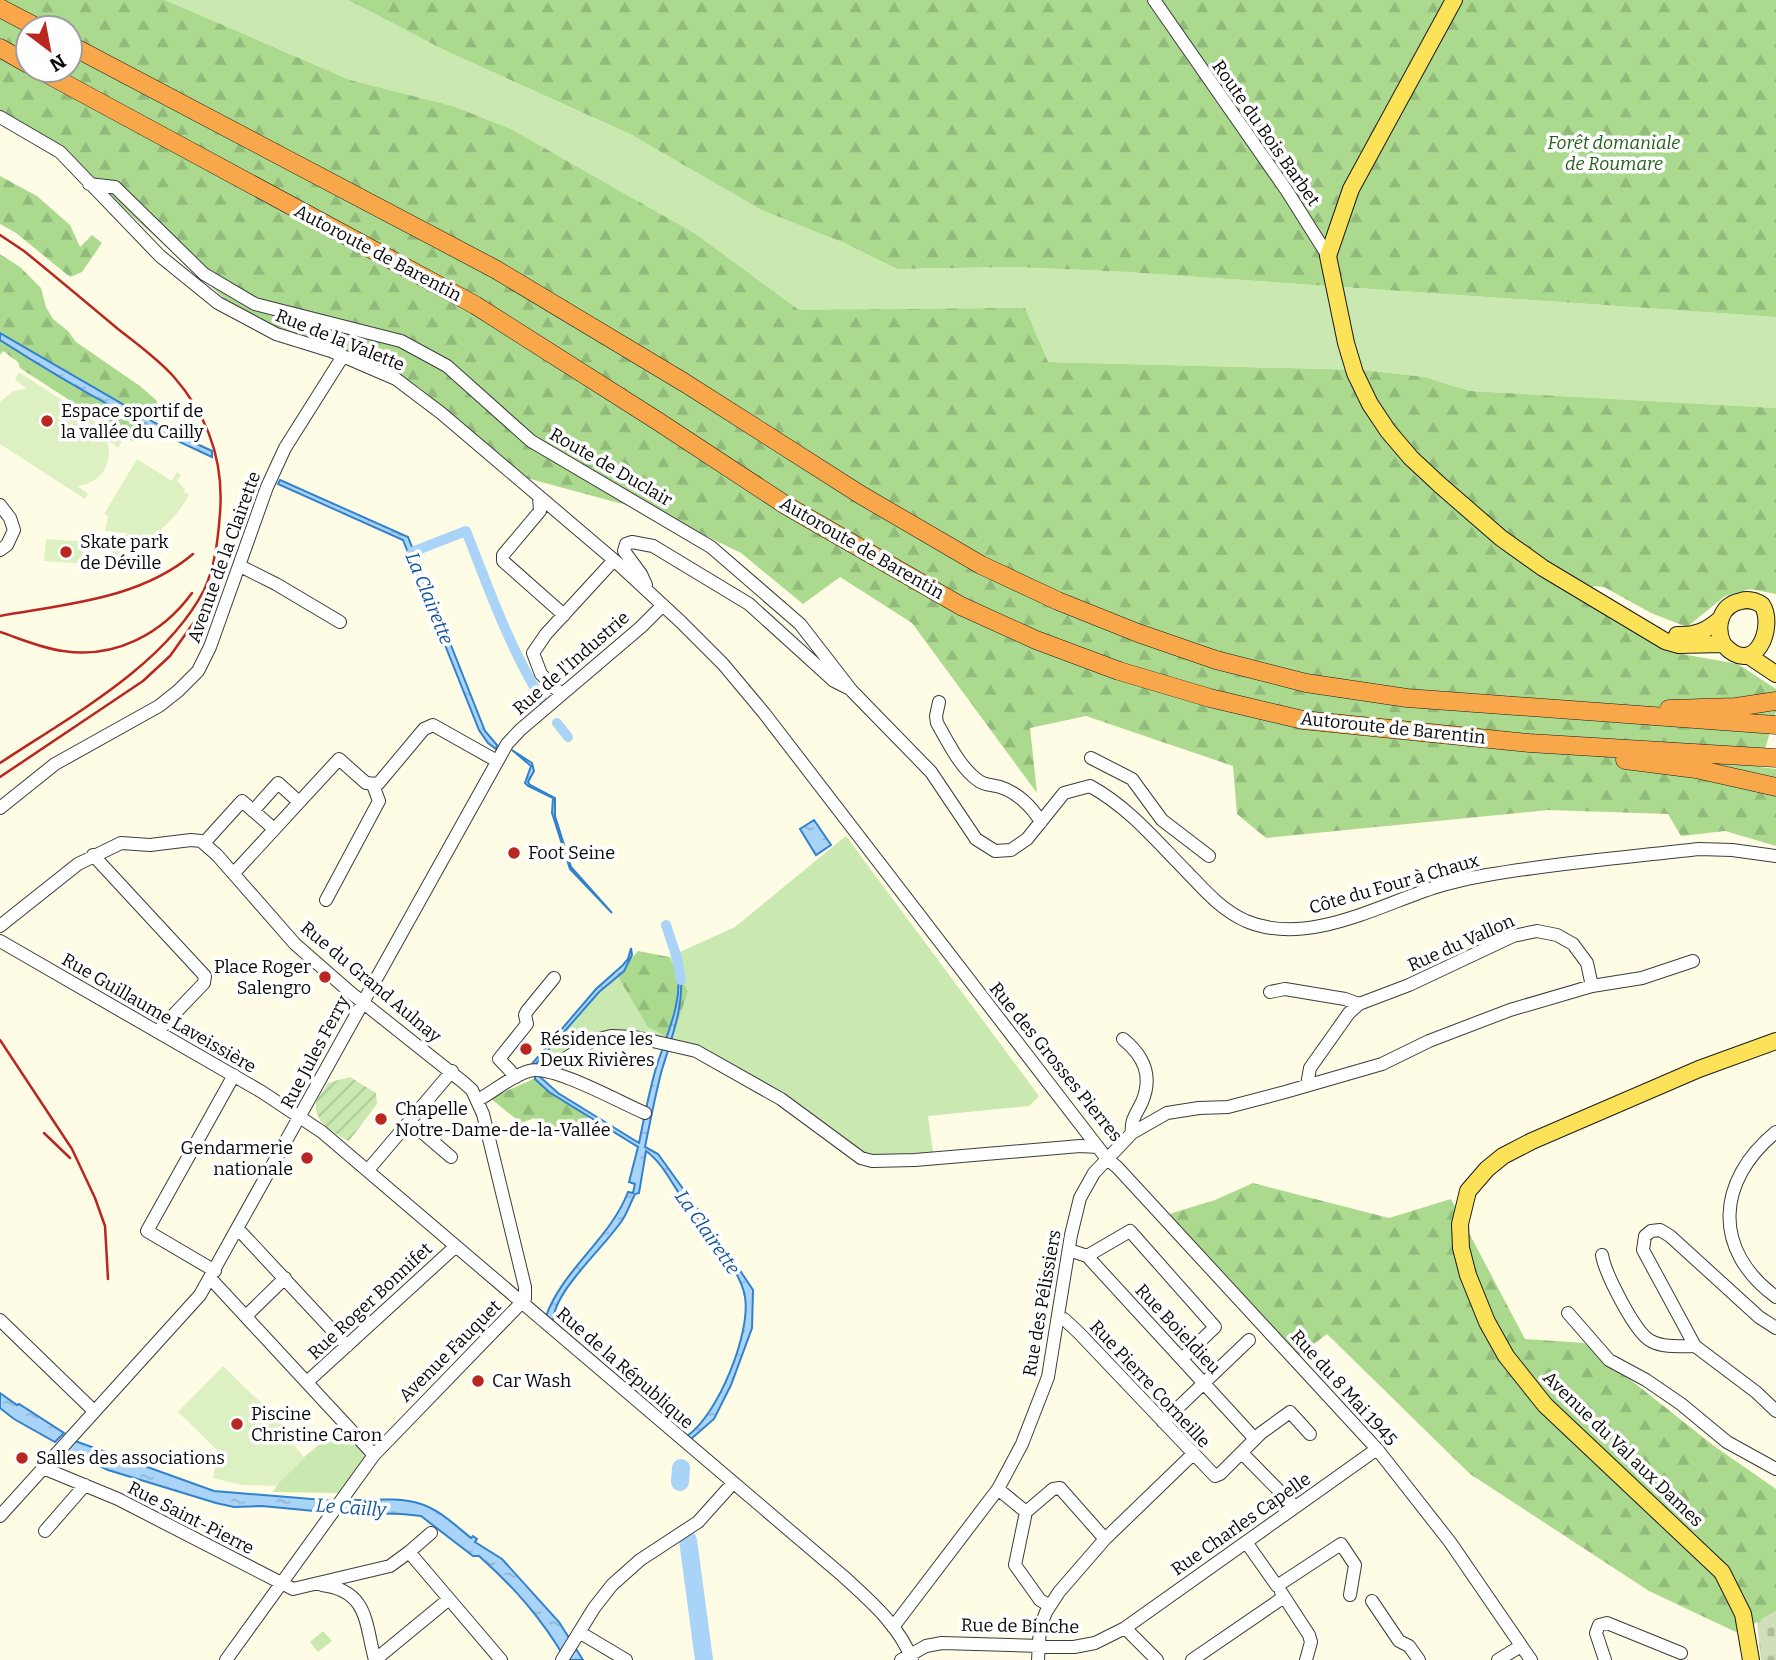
<svg xmlns="http://www.w3.org/2000/svg" width="1776" height="1660" viewBox="0 0 1776 1660" font-family="Bitter,serif">
  <style>
    .grass { fill: #c9e9b0 }
    .forest { fill: url(#forest-firs); fill-rule: evenodd }
    .cemetery { fill: url(#cemetery-stones) }
    .garden { fill: url(#garden-furrows) }
    .pitch { fill: #dcf0c2 }
    .water { fill: url(#water-ripples); stroke: #3082cf; stroke-width: 2 }
    .lines { fill: none; stroke-linecap: round; stroke-linejoin: round }
    .canal { stroke: #aad4f7; stroke-width: 10 }
    .river { stroke: #aad4f7; stroke-width: 18 }
    .minor-casing { stroke: #3c3c3c; stroke-width: 14 }
    .major-casing { stroke: #1a1a1a; stroke-width: 18 }
    .highway-casing { stroke: #1a1a1a; stroke-width: 19 }
    .minor { stroke: #fff; stroke-width: 12 }
    .major { stroke: #fce259; stroke-width: 16 }
    .highway { stroke: #f8a84b; stroke-width: 18 }
    .rail { stroke: #ba2620; stroke-width: 2.5 }
    .poi-dot { fill: #ba2620; stroke: #fff; stroke-width: 2.5 }
    .labels { text-anchor: middle; stroke-width: 7; stroke-linejoin: round; paint-order: stroke }
    .street-label { font-size: 18px; fill: #090909; stroke: #fff }
    .park-label { font-size: 18px; font-style: italic; fill: #23611a; stroke: #fff }
    .poi-label { font-size: 18px; fill: #090909; stroke: #fff; text-anchor: start }
    .water-label { font-size: 19px; font-style: italic; fill: #12549b; stroke: #fff }
  </style>
  <defs>
    <pattern id="forest-firs" width="22" height="20" patternUnits="userSpaceOnUse" patternTransform="scale(1.75)"><rect width="22" height="20" fill="#abda8f"/><path d="M5 1l3.5 6h-7zM16 11l3.5 6h-7z" fill="#92ba7a"/></pattern>
    <pattern id="cemetery-stones" width="16" height="16" patternUnits="userSpaceOnUse" patternTransform="scale(1.75)"><rect width="16" height="16" fill="#cfdfb9"/><path d="M2 7V4a2 2 0 0 1 4 0v3zM10 15v-3a2 2 0 0 1 4 0v3z" fill="#b0be9e"/></pattern>
    <pattern id="garden-furrows" width="10" height="10" patternUnits="userSpaceOnUse" patternTransform="scale(1.75)"><rect width="10" height="10" fill="#c9e9b0"/><path d="M-1 1l2-2M0 10L10 0M9 11l2-2" fill="none" stroke="#abc696"/></pattern>
    <pattern id="water-ripples" width="26" height="14" patternUnits="userSpaceOnUse" patternTransform="scale(1.75)"><rect width="26" height="14" fill="#aad4f7"/><path d="M2 4q2-2 4 0t4 0M15 11q2-2 4 0t4 0" fill="none" stroke="#91b5d2"/></pattern>
  </defs>
  <rect width="100%" height="100%" fill="#fffce6"/>
  <path class="grass" d="M165 0H348L446 51 630 134 762 209 842 242 897 269 1016 267 1126 272 1776 317V408L1470 391 1425 377 1364 370 1048 362 899 310H799L696 234 511 129 453 106 350 80Z
    M846 836 1039 1096 1029 1106 928 1116 934 1158 872 1161 696 1051 611 1036 548 1070 534 1065 598 989 617 975 624 985 688 991 669 957 735 927Z
    M342 1426 365 1453 366 1460 339 1493 273 1492C286 1468 321 1444 342 1426Z
    M323 1631 332 1641 318 1652 310 1642Z"/>
  <path class="forest" d="M0 0H165L350 80 453 106 511 129 696 234 799 310 1025 308 1048 362 1364 370 1425 377 1470 391 1776 408V594L1750 589 1725 596 1687 627 1651 613 1604 587 1593 586 1590 605 1676 653 1738 664 1776 689V711L1760 767 1776 769V846L1725 831 1681 836 1668 814 1548 810 1266 838 1237 814 1233 766 1086 716 1030 728 1037 793 912 623 840 577 803 604 741 553 663 515 523 477 419 387 244 316 112 198 63 146 0 112ZM28 28H70V70H28Z
    M348 0H1776V317L1126 272 1016 267 897 269 842 242 762 210 630 134 446 51Z
    M0 176 37 196 70 225 80 247 92 235 102 243 82 272 70 277 16 233 0 224Z
    M0 254 20 267 41 288 46 307 53 319 68 331 76 342 140 386 156 400 161 410 157 421 147 417 132 441 20 368 18 362 3 351 0 355Z
    M638 951 669 957 688 991 672 1039 648 1027 617 975Z
    M536 1078 545 1089 588 1116 585 1124 589 1126 565 1139 534 1118 521 1123 490 1098Z
    M1253 1183 1389 1218 1451 1199 1525 1339 1584 1343 1714 1446 1776 1489V1611L1738 1633 1649 1591 1470 1474 1327 1334 1290 1362 1169 1214 1215 1200Z"/>
  <path class="cemetery" d="M1776 1611V1660H1761L1757 1622Z"/>
  <path class="garden" d="M350 1077 376 1093 377 1104 349 1141C335 1134 313 1122 316 1103 318 1097 325 1088 328 1083Z"/>
  <path class="pitch" d="M19 372 123 440 118 448 107 440C114 463 101 484 77 486L88 494 85 499 0 444V402L12 392 26 388 15 380Z
    M137 459 172 481 177 472 181 475 177 481 185 489 184 492 189 495C171 528 139 549 105 561L117 545H120L127 533 105 531 108 516 104 514Z
    M46 539 87 542 85 564 44 561Z
    M223 1366 286 1427 282 1432 305 1458 276 1486 242 1485 213 1478 218 1451 178 1412Z"/>
  <path class="water" d="M0 333 171 432 212 451V457C137 423 69 384 0 340Z
    M280 480 408 537 485 731 497 745 496 749 488 743 479 730 403 540 278 484Z
    M512 750 532 763 534 771 528 782 530 785 555 798V816L571 867 612 913 570 869 552 813 553 798 528 786 525 783 531 766Z
    M814 820 831 845 816 855 800 829Z
    M631 948 632 955 624 971 599 992 535 1065H531L596 989 623 965 628 959Z
    M677 967H680C686 1003 671 1039 661 1073 655 1097 650 1122 645 1147L658 1154 717 1236 753 1290 752 1328 731 1385 714 1419 691 1439 687 1436C718 1415 751 1333 745 1297 741 1269 702 1225 685 1202 673 1186 663 1163 646 1151L639 1193 635 1194C631 1202 628 1211 623 1219 606 1246 553 1291 553 1322L546 1316C563 1269 610 1239 628 1192L633 1193 635 1184 629 1182 638 1147 549 1092 535 1079V1076H539L558 1093 639 1143C644 1118 649 1092 656 1068 666 1035 684 1002 677 967Z
    M0 1393 17 1405 19 1404 64 1433 55 1442 14 1419 0 1408Z
    M75 1441 214 1491 348 1502 350 1500C373 1500 399 1497 421 1504 440 1510 456 1526 471 1538L473 1536 477 1539 475 1542 502 1559 559 1622 583 1660H566C542 1619 515 1588 479 1556H473L421 1516 402 1514 325 1512 262 1506 234 1507 216 1503 108 1470 67 1451Z"/>
  <g class="lines">
    <path class="canal" d="M412 552 466 531C489 589 509 647 542 700
      M557 723 568 737
      M666 925 677 958 681 980"/>
    <path class="river" d="M680 1482 681 1468
      M688 1540 704 1660"/>
    <defs>
      <path id="minor" d="M1154 0 1287 191 1328 256
        M0 117 60 152 160 256 218 303 276 334 331 351 396 379 441 413 614 560 681 622 723 664 764 713 1107 1159 1117 1167 1377 1449 1450 1542 1531 1660
        M89 184 115 187 204 274 255 304 401 341 447 366 531 441 711 547 800 624 852 691 931 772 976 839 995 851 1011 850 1027 839 1064 793 1090 786C1130 808 1157 842 1189 874 1206 892 1222 910 1246 921 1307 947 1379 905 1436 887 1452 882 1470 878 1487 875 1557 863 1629 857 1699 849L1732 850 1776 856
        M539 497 540 511 503 555V561L564 615
        M0 505 10 518 14 530 7 545 0 550
        M240 566 276 584 340 622
        M646 585 641 574 624 551 626 544 632 542 653 546 749 604 834 681 848 688
        M561 694 541 674 533 653 546 634 614 560
        M939 702 936 716 937 723C948 742 960 768 979 781 984 785 993 785 1000 787 1017 792 1032 807 1041 822
        M1091 758 1132 779 1162 820 1209 856
        M0 808 55 764 159 706 178 691 198 671 210 647 267 487 285 448 343 356
        M253 811 278 783 299 802
        M204 843 242 801 274 829
        M93 855 205 976 204 983 158 1031
        M234 873 339 759 366 783 378 784 424 729 433 725 497 761
        M326 900 379 801 373 785
        M0 926 78 864 121 843 150 845 191 840 201 841 217 855 295 944 351 993 463 1082 472 1090 483 1114 525 1287V1299L374 1455 226 1660
        M0 941 262 1092 322 1132 843 1576C869 1600 900 1626 912 1660
        M1270 992 1285 989 1345 999 1359 1004
        M1123 1039C1144 1056 1153 1076 1142 1102 1137 1113 1130 1120 1132 1133
        M548 1070 592 1041 611 1036 635 1037 696 1051 781 1099 861 1158 872 1161 915 1160 1080 1146 1098 1147
        M516 1077 499 1059 527 1024 525 1015 527 1011 554 978
        M1307 1085 1310 1068 1349 1013 1359 1004 1409 985 1513 936 1537 931 1557 935 1573 944 1587 963 1592 986
        M478 1100C495 1091 511 1076 529 1071 552 1064 621 1103 645 1113
        M409 1121 451 1157
        M1776 1132C1716 1181 1712 1250 1776 1297
        M368 1170 452 1071
        M238 1229 347 1346
        M1069 1250 1087 1256 1255 1439
        M1602 1255C1605 1273 1635 1333 1651 1341 1664 1348 1680 1346 1695 1346
        M1087 1256 1130 1231 1215 1327 1182 1359
        M215 1271 147 1231 234 1075
        M210 1278 374 1455
        M1568 1313 1609 1360 1646 1380 1681 1404 1727 1442 1776 1469
        M246 1316 285 1278
        M1058 1319H1064L1079 1333 1215 1476 1220 1474 1261 1433 1290 1412 1310 1434
        M0 1320 94 1411
        M1776 1328 1759 1317 1670 1236 1660 1230 1651 1231 1645 1236 1643 1250 1695 1346 1756 1392 1776 1411
        M307 1382 456 1246
        M1163 1422 1249 1340
        M1242 1453 1295 1507
        M43 1468 118 1499 293 1589 390 1566 409 1552 501 1660
        M998 1489 1026 1512 1015 1565 1040 1600 1050 1606
        M1026 1512 1053 1489 1060 1488 1105 1539
        M0 1516 200 1295 507 744 520 730 641 627 663 605
        M45 1531 85 1485
        M1246 1542 1277 1586 1341 1544 1355 1565 1350 1595
        M409 1552 431 1533
        M322 1585C369 1591 365 1624 375 1660
        M1281 1592 1309 1635 1311 1642 1306 1660
        M1372 1601 1399 1641 1409 1646 1419 1660
        M893 1627 998 1489 1022 1444 1048 1377 1071 1235 1080 1198 1094 1173 1132 1133 1167 1113 1199 1108 1228 1107 1285 1092 1382 1064 1429 1041 1510 1010 1592 986 1642 978 1693 961
        M1125 1628 1157 1660
        M579 1632 626 1660
        M375 1660 449 1599
        M562 1660 594 1608 612 1585 640 1560 698 1522 733 1483
        M901 1660 926 1646 942 1643 1074 1647 1095 1643 1125 1628 1377 1449
        M1038 1660 1040 1628 1046 1612 1059 1592 1105 1539 1193 1454
        M1192 1660 1284 1597
        M1498 1660 1521 1646
        M1605 1660 1596 1633 1599 1625 1607 1623 1681 1653"/>
      <path id="major" d="M1454 0 1351 189 1328 256 1346 343 1355 373 1370 404 1388 431 1411 458 1440 485 1501 538 1543 568 1665 641 1679 645 1723 644C1755 680 1776 626 1762 605 1756 601 1748 599 1741 601 1720 605 1715 627 1723 644
        M1677 635C1695 636 1706 631 1719 620
        M1749 656 1776 674
        M1751 1660 1743 1614 1722 1572 1545 1405 1506 1356 1487 1322 1468 1275 1461 1248 1460 1224 1468 1191 1487 1169 1503 1156 1532 1141 1699 1069 1776 1041"/>
      <path id="highway" d="M0 8 38 28
        M70 45 495 269 685 383 861 495 981 565 1058 601 1138 633 1216 660 1306 683 1407 698 1776 725
        M0 48 28 64
        M40 70 475 305 656 420 787 506 961 606 1036 640 1119 671 1210 698 1303 720 1529 743 1776 758
        M1669 709 1736 707 1776 701
        M1625 760 1696 769 1776 787"/>
    </defs>
    <use href="#minor" class="minor-casing"/>
    <use href="#major" class="major-casing"/>
    <use href="#highway" class="highway-casing"/>
    <use href="#minor" class="minor"/>
    <use href="#major" class="major"/>
    <use href="#highway" class="highway"/>
    <path class="rail" d="M0 235 24 251C56 277 87 303 118 329 137 344 158 359 174 377 208 416 224 462 220 513 218 539 215 567 204 590 165 666 69 717 0 763
      M0 616C66 604 140 599 193 554
      M197 630C216 595 229 569 227 528
      M0 632C21 639 41 648 63 651 115 659 162 634 192 593
      M0 777 143 681 170 656 197 618
      M0 1040 72 1149 95 1198 105 1226 108 1279
      M44 1133 70 1158"/>
  </g>
  <g class="poi-dot">
    <circle cx="47" cy="421" r="7"/>
    <circle cx="66" cy="552" r="7"/>
    <circle cx="514" cy="853" r="7"/>
    <circle cx="325" cy="977" r="7"/>
    <circle cx="526" cy="1049" r="7"/>
    <circle cx="381" cy="1119" r="7"/>
    <circle cx="307" cy="1158" r="7"/>
    <circle cx="478" cy="1381" r="7"/>
    <circle cx="237" cy="1424" r="7"/>
    <circle cx="22" cy="1458" r="7"/>
  </g>
  <g class="labels">
    <g class="street-label">
      <text transform="translate(1266 133) rotate(55)" y="6">Route du Bois Barbet</text>
      <text transform="translate(378 253) rotate(28)" y="6">Autoroute de Barentin</text>
      <text transform="translate(340 340) rotate(22)" y="6">Rue de la Valette</text>
      <text transform="translate(611 467) rotate(30)" y="6">Route de Duclair</text>
      <text transform="translate(862 548) rotate(30)" y="6">Autoroute de Barentin</text>
      <text transform="translate(224 557) rotate(-70)" y="6">Avenue de la Clairette</text>
      <text transform="translate(571 663) rotate(-41)" y="6">Rue de l'Industrie</text>
      <text transform="translate(1393 728) rotate(6)" y="6">Autoroute de Barentin</text>
      <text transform="translate(1394 884) rotate(-16)" y="6">Côte du Four à Chaux</text>
      <text transform="translate(1461 943) rotate(-24)" y="6">Rue du Vallon</text>
      <text transform="translate(371 982) rotate(40)" y="6">Rue du Grand Aulnay</text>
      <text transform="translate(159 1013) rotate(30)" y="6">Rue Guillaume Laveissière</text>
      <text transform="translate(315 1052) rotate(-62)" y="6">Rue Jules Ferry</text>
      <text transform="translate(1056 1062) rotate(51)" y="6">Rue des Grosses Pierres</text>
      <text transform="translate(370 1301) rotate(-43)" y="6">Rue Roger Bonnifet</text>
      <text transform="translate(1042 1303) rotate(-80)" y="6">Rue des Pélissiers</text>
      <text transform="translate(1178 1329) rotate(47)" y="6">Rue Boieldieu</text>
      <text transform="translate(450 1351) rotate(-45)" y="6">Avenue Fauquet</text>
      <text transform="translate(625 1368) rotate(41)" y="6">Rue de la République</text>
      <text transform="translate(1150 1384) rotate(47)" y="6">Rue Pierre Corneille</text>
      <text transform="translate(1344 1388) rotate(48)" y="6">Rue du 8 Mai 1945</text>
      <text transform="translate(1623 1449) rotate(44)" y="6">Avenue du Val aux Dames</text>
      <text transform="translate(191 1518) rotate(27)" y="6">Rue Saint-Pierre</text>
      <text transform="translate(1241 1524) rotate(-35)" y="6">Rue Charles Capelle</text>
      <text transform="translate(1020 1626) rotate(1)" y="6">Rue de Binche</text>
    </g>
    <g class="park-label">
      <text x="1614" y="149">Forêt domaniale<tspan x="1614" dy="21">de Roumare</tspan></text>
    </g>
    <g class="poi-label">
      <text x="61" y="417">Espace sportif de<tspan x="61" dy="21">la vallée du Cailly</tspan></text>
      <text x="80" y="548">Skate park<tspan x="80" dy="21">de Déville</tspan></text>
      <text x="528" y="859">Foot Seine</text>
      <text x="311" y="973" text-anchor="end">Place Roger<tspan x="311" dy="21">Salengro</tspan></text>
      <text x="540" y="1045">Résidence les<tspan x="540" dy="21">Deux Rivières</tspan></text>
      <text x="395" y="1115">Chapelle<tspan x="395" dy="21">Notre-Dame-de-la-Vallée</tspan></text>
      <text x="293" y="1154" text-anchor="end">Gendarmerie<tspan x="293" dy="21">nationale</tspan></text>
      <text x="492" y="1387">Car Wash</text>
      <text x="251" y="1420">Piscine<tspan x="251" dy="21">Christine Caron</tspan></text>
      <text x="36" y="1464">Salles des associations</text>
    </g>
    <g class="water-label">
      <text transform="translate(430 598) rotate(68)" y="7">La Clairette</text>
      <text transform="translate(708 1232) rotate(55)" y="7">La Clairette</text>
      <text transform="translate(351 1507) rotate(4)" y="7">Le Cailly</text>
    </g>
  </g>
  <g transform="translate(49 49) rotate(148)"><circle r="33" fill="#ffffff" stroke="#9d9d9d" stroke-width="2"/>
  <path d="M0-5L12 26L0 18L-12 26Z" fill="#ba2620"/>
  <text y="-10" font-size="19" font-weight="bold" text-anchor="middle" fill="#090909">N</text>
  </g>
</svg>
